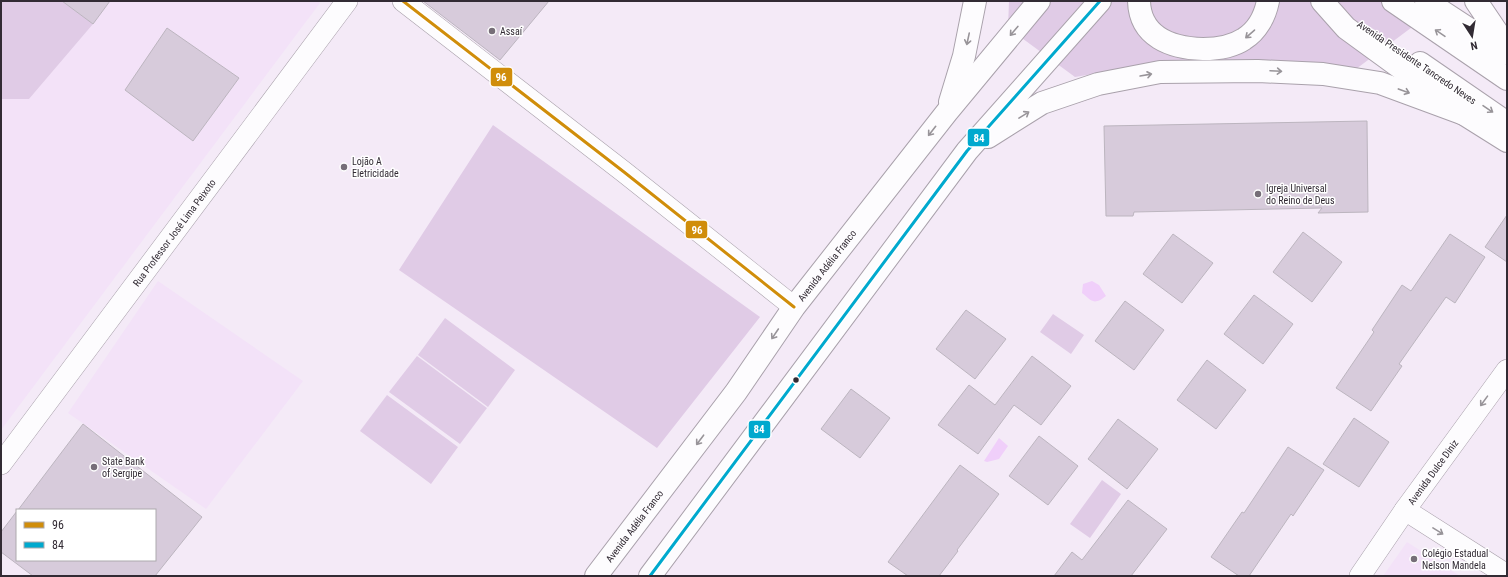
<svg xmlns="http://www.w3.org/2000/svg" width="1508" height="577" viewBox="0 0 1508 577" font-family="'Roboto Condensed',sans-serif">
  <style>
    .built { fill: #f3e2f8 }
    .green { fill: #e0cbe6 }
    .water { fill: #f0cffa }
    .building { fill: #d7cbdb; stroke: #bcb5bf }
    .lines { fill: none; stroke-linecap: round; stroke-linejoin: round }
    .minor-casing { stroke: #a9a1ab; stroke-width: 22 }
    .major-casing { stroke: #a9a1ab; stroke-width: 24 }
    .minor { stroke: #fdfcfe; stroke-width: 21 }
    .major { stroke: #fdfcfe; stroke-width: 22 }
    .bus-1-casing { stroke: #fff; stroke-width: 6 }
    .bus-2-casing { stroke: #fff; stroke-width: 6 }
    .bus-1 { stroke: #d08d0a; stroke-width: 3 }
    .bus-2 { stroke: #00a9ce; stroke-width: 3 }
    .oneway { stroke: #989499 }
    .poi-dot { fill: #766e78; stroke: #fff; stroke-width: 1.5 }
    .bus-dot { fill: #322b34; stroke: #fff; stroke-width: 1.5 }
    .labels { text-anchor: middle; stroke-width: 3; stroke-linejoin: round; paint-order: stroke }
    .poi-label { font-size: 10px; fill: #322b34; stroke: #fff; text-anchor: start }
    .street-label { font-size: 10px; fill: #322b34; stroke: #fff }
    .line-badge { stroke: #fff; stroke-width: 1.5 }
    .badge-label { font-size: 11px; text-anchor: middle; font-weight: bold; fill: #fff }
  </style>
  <rect width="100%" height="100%" fill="#f4eaf7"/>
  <path class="built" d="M62 1H318L320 3 1 430V99H29L93 24Z
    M158 281 303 381 206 509 68 413Z
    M1407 542 1460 576H1383Z"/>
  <path class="green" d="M1 1H62L93 24 29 99H1Z
    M1009 1H1447L1356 69 1162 62 1075 77 1008 28Z
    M493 125 760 317 657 448 399 270Z
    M1053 314 1084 335 1071 354 1040 332Z
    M445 318 515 370 488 407 418 355Z
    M417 356 487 408 460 444 389 392Z
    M387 395 458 447 431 484 360 431Z
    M1102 480 1121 494 1090 538 1070 524Z"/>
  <path class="water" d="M1092 281 1099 285 1106 296C1094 305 1093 302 1082 293L1083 284Z
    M999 438 1008 446 999 459 987 462 984 461Z"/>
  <path class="building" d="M62 1H110L93 24Z
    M423 1H549L500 60Z
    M167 28 239 78 193 141 125 90Z
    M1367 121 1368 212 1318 213 1322 208 1134 212 1133 216H1106L1104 126Z
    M1507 215V262L1485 247Z
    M1303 232 1342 262 1312 302 1273 272Z
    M1173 234 1213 263 1182 303 1143 274Z
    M1450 234 1485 257 1455 303 1446 297 1399 364 1402 366 1371 411 1336 388 1374 332 1372 330 1402 285 1411 291Z
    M1254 295 1293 324 1263 364 1224 334Z
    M1125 301 1164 330 1134 370 1095 341Z
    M966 310 1006 339 975 379 936 349Z
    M1032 356 1071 386 1041 425 1014 405 978 454 938 425 969 385 995 405Z
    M1207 360 1246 390 1216 429 1177 400Z
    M851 389 890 418 860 458 821 429Z
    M1354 418 1389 442 1359 487 1323 464Z
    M1118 419 1158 449 1127 489 1088 459Z
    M83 424 202 517 155 576H33L1 552V532L17 511V560H155V510H18Z
    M1039 436 1078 466 1048 505 1009 476Z
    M1288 447 1324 470 1293 516 1291 514 1249 576H1239L1211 557 1242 512 1244 513Z
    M960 465 999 494 957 550 958 551 939 576H908L888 562Z
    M1128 500 1167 529 1131 576H1054L1072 552 1082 560Z"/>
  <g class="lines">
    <defs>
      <g id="minor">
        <path d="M403 1 624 172 794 307"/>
        <path id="s1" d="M1 464 347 1"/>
        <path d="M1405 510 1507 575"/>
        <path id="s2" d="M1360 576 1405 510 1507 370"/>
      </g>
      <g id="major">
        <path d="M1139 1C1140 37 1171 48 1203 49 1216 49 1232 47 1244 39 1257 31 1265 16 1268 1"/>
        <path d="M1322 1 1346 28 1464 114 1507 141"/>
        <path d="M1393 1 1507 79"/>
        <path d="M1426 1 1507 54"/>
        <path d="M1476 1 1507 47"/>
        <path d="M1420 63 1507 123"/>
        <path d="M950 102 964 56 975 1"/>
        <path d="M988 137 1042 103 1098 84 1160 72 1258 71 1323 74 1380 83 1464 114"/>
        <path id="s3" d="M596 576 736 392 794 307 947 112 1039 1"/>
        <path d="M650 576 967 151 1100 1"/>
      </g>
    </defs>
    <use href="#minor" class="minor-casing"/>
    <use href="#major" class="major-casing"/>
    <use href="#minor" class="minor"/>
    <use href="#major" class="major"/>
    <defs>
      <path id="bus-1" d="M403 1 624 172 794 307"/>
      <path id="bus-2" d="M650 576 967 151 1100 1"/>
    </defs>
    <use href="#bus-1" class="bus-1-casing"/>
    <use href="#bus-2" class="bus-2-casing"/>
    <use href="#bus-1" class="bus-1"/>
    <use href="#bus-2" class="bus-2"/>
  </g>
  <defs><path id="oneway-shaft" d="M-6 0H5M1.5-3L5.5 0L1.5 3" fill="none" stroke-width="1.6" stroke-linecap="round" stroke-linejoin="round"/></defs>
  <g class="oneway">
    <use href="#oneway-shaft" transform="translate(1014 31) rotate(130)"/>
    <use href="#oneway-shaft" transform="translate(1440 33) rotate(-146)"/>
    <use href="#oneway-shaft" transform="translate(1250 34) rotate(139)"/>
    <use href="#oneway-shaft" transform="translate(968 39) rotate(102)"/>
    <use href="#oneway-shaft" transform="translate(1276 71) rotate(3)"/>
    <use href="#oneway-shaft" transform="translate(1146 75) rotate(-10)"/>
    <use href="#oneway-shaft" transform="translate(1404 91) rotate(20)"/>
    <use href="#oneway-shaft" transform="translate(1488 109) rotate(34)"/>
    <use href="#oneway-shaft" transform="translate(1024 115) rotate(-32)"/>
    <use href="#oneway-shaft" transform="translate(932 131) rotate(128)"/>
    <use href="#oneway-shaft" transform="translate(775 334) rotate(124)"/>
    <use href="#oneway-shaft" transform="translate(1484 401) rotate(126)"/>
    <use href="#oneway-shaft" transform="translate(700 440) rotate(127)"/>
    <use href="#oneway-shaft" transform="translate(1438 531) rotate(32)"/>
  </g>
  <g class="poi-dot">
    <circle cx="492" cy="31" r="4"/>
    <circle cx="344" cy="167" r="4"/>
    <circle cx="1258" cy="194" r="4"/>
    <circle cx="94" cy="467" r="4"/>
    <circle cx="1414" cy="559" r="4"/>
  </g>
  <circle class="bus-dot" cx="796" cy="380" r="3.5"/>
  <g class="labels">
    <g class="poi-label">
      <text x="500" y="35">Assaí</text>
      <text x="352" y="165">Lojão A<tspan x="352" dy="12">Eletricidade</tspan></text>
      <text x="1266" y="192">Igreja Universal<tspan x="1266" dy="12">do Reino de Deus</tspan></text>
      <text x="102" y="465">State Bank<tspan x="102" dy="12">of Sergipe</tspan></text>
      <text x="1422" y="557">Colégio Estadual<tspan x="1422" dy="12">Nelson Mandela</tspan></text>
    </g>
    <g class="street-label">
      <text transform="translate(1417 62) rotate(34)" y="4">Avenida Presidente Tancredo Neves</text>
      <text dy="4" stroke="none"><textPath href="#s1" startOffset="289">Rua Professor José Lima Peixoto</textPath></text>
      <text dy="4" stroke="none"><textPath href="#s3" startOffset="387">Avenida Adélia Franco</textPath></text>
      <text dy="4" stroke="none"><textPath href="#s2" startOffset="127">Avenida Dulce Diniz</textPath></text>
      <text dy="4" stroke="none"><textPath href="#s3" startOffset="63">Avenida Adélia Franco</textPath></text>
    </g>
  </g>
  <g class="line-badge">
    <rect x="490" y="67" width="23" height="20" rx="4" fill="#d08d0a"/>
    <rect x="967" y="128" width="23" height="19" rx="4" fill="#00a9ce"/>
    <rect x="685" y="220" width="23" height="19" rx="4" fill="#d08d0a"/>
    <rect x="748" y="420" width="23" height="19" rx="4" fill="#00a9ce"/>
  </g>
  <g class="badge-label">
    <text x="501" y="81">96</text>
    <text x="979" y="142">84</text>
    <text x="697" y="234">96</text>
    <text x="759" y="433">84</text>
  </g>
  <rect width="1508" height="577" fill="none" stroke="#322b34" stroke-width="4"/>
  <rect x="16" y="509" width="140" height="52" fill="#ffffff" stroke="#adaaae"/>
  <rect x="24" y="522" width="20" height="6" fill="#d08d0a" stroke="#adaaae"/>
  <text x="52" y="529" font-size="12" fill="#322b34">96</text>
  <rect x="24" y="542" width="20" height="6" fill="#00a9ce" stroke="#adaaae"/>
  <text x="52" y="549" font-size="12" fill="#322b34">84</text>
  <g transform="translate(1472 36) rotate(168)" stroke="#ffffff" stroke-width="3" paint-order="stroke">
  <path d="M0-3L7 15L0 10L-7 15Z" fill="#322b34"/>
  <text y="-6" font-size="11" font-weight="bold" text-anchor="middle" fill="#322b34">N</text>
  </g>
</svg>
